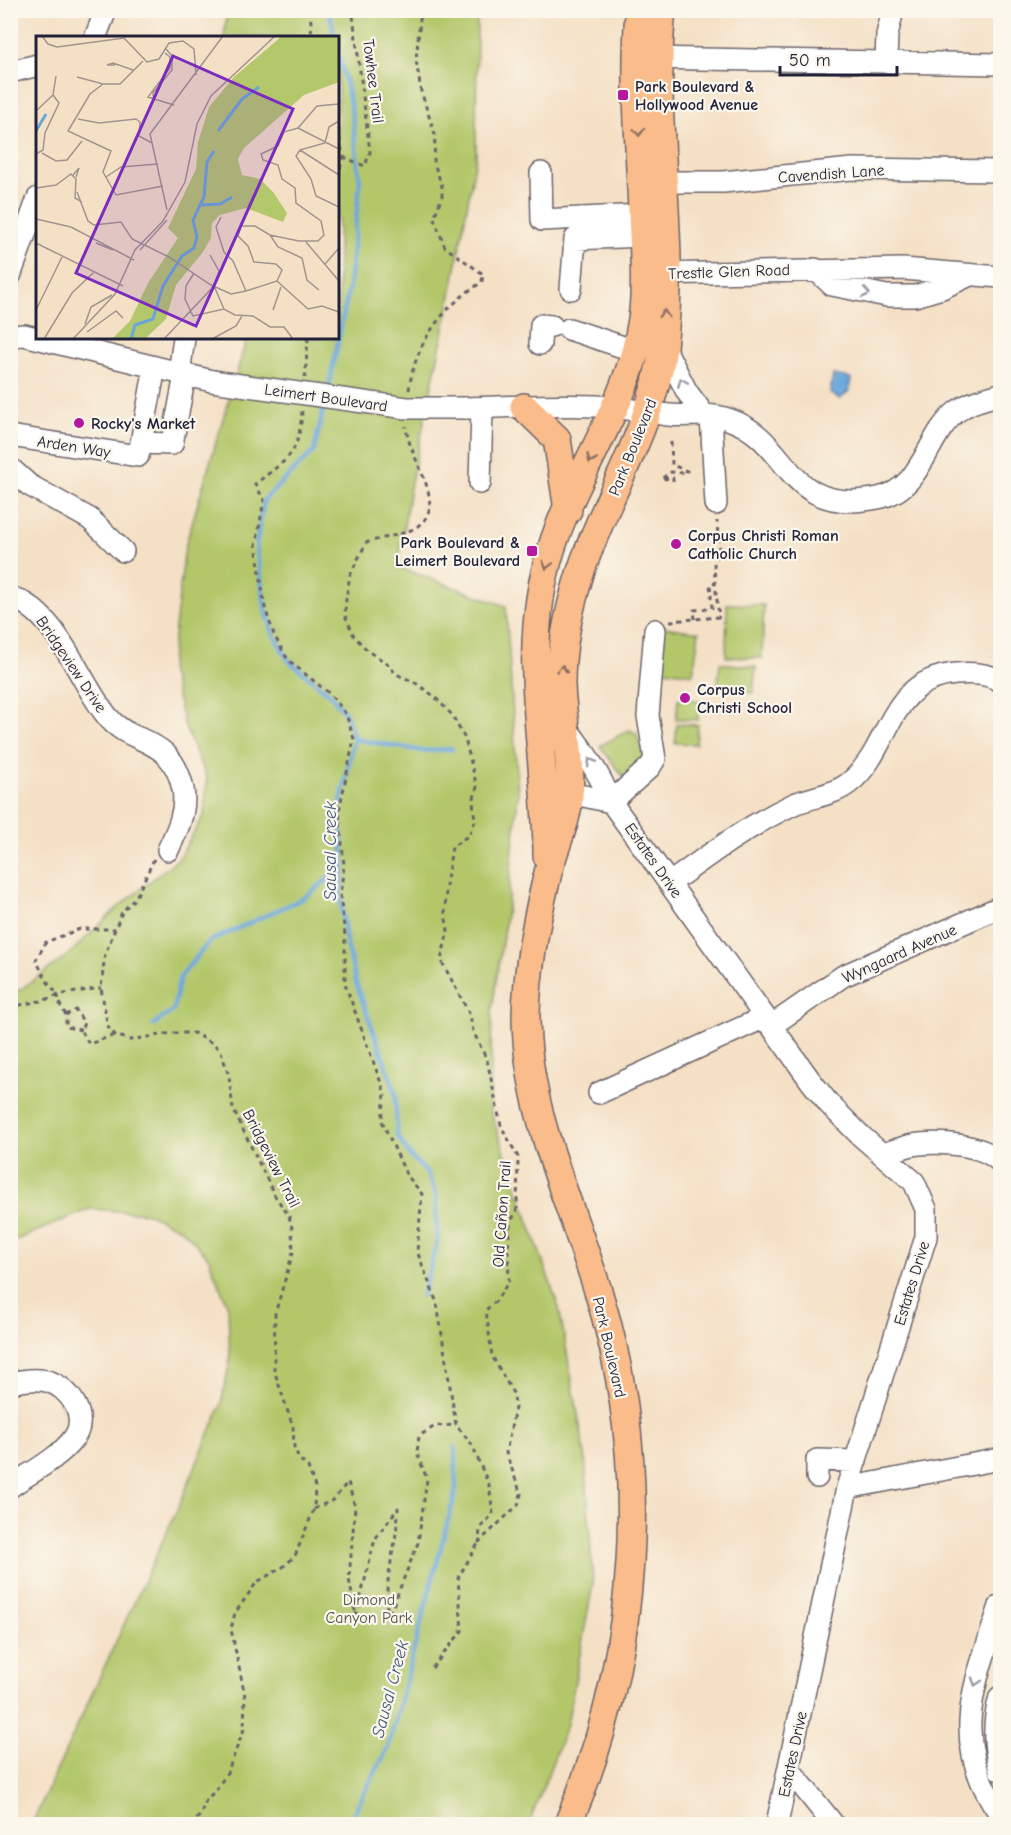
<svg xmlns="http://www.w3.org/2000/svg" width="1011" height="1835" viewBox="0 0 1011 1835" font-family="'Comic Neue',sans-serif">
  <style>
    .green { fill: #b3c76b; stroke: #6a7453; stroke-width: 1.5 }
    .water { fill: #69a6db; stroke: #46648b; stroke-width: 1.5 }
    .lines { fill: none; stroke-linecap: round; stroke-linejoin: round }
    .stream { stroke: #69a6db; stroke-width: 4.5 }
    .minor-casing { stroke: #6c646b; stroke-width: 24 }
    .major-casing { stroke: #6c646b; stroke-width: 30 }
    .path { stroke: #6c646b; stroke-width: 3; stroke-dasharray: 4.5 4.5; stroke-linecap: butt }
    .minor { stroke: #fff; stroke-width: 21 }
    .major { stroke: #f9bc8a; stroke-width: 27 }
    .minor-bridge-casing { stroke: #6c646b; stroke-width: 24; stroke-linecap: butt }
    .minor-bridge { stroke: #fff; stroke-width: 21 }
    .oneway { stroke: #8e6f62 }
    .oneway2 { stroke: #9c9ca7 }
    .poi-dot { fill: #b5179e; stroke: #fbf7ec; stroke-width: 2 }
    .labels { text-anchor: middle; stroke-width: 4.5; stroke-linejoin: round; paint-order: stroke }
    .street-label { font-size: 16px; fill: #22223b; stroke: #fbf7ec }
    .poi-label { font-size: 16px; font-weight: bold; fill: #22223b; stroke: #fbf7ec; text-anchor: start }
    .park-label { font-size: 16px; fill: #4e5449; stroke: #fbf7ec }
    .water-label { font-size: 18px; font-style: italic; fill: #3e577b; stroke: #fbf7ec }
    .inset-river { fill: none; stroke: #69a6db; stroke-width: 3 }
    .inset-road { fill: none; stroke: #a0948e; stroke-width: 1.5 }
    .view { fill: #7b2cbf; fill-opacity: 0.15; stroke: #7b2cbf; stroke-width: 3 }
    .inset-edge { fill: none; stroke: #22223b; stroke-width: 3 }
  </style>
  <rect width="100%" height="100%" fill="#fbf7ec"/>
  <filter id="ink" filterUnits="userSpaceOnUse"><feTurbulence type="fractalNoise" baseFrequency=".0167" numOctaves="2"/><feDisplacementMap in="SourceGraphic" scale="12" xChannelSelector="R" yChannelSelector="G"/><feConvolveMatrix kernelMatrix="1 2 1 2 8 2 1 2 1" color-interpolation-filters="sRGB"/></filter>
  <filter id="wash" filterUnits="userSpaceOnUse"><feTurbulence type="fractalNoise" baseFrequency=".008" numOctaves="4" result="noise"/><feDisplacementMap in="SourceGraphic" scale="24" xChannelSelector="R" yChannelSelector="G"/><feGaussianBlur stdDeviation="1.35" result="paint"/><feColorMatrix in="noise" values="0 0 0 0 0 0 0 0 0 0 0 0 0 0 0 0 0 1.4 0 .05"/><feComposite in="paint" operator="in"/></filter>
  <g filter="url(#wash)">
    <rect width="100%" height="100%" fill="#f4e0c5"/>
    <path class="green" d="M227 11H477L476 158 449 306 410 487 398 567 506 606 518 795 508 902 492 1009 490 1110 559 1308 585 1454 593 1584 567 1724 529 1824H32L181 1501 221 1405 230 1360 228 1307 208 1257 184 1231 147 1213 90 1209 11 1242V993L21 989 68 955 116 909 179 858 204 815 207 778 185 728 170 669 185 547 247 338H338V38L224 37Z
      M727 604 764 605 762 658 726 657Z
      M656 626 699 632 693 674 650 668Z
      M720 663 756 667 753 693 717 689Z
      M678 699 699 700 698 720 676 719Z
      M677 724 698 725 696 744 675 743Z
      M629 730 636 733 645 759 624 778 600 746Z"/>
    <path class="water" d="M833 375 851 378 849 391 840 399 830 393Z"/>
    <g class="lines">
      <path class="stream" d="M329 10 335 38
        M328 391 349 287 360 182 351 107 338 50
        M325 402 314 451 264 500 256 545 265 608 274 635 288 660 330 694 346 714 354 739 339 811 344 866 340 895 345 935 356 983 395 1090 397 1135 410 1156 427 1173 436 1194 437 1243 422 1296
        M354 739 423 751 452 749
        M153 1025 173 1011 180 977 210 941 304 898 344 866
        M348 1824 388 1748 456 1490 455 1447"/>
    </g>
  </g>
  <g filter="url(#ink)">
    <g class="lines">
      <defs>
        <path id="minor" d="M95 38 106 10
          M644 58 1000 64
          M886 61 887 35 893 10
          M10 72 38 65
          M541 173 542 220 642 215
          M662 182H723L852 169 1000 171
          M815 269 832 285 887 296H915L942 288 970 275
          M653 274 903 269 1000 277
          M10 276 38 198
          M571 289 575 239 643 236
          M569 329 635 351
          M10 336 24 335 212 381
          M540 344 541 325 552 326
          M663 345 687 392 705 416
          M155 367 141 443 172 444 185 375
          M179 374 184 338
          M465 408C509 407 553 404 597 406 621 407 645 412 669 415 688 417 709 412 728 419 793 440 783 517 878 498 923 489 925 439 955 413 968 402 984 399 1000 394
          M711 416 716 504
          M10 436 138 456 141 443
          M10 468 29 485 90 519 123 551
          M480 483 482 408
          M10 597C56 610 79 681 107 716 131 747 171 733 183 789 187 811 177 831 168 850
          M565 727C584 750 600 774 611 802L810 1080 829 1104 861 1136 914 1182 926 1209V1237L847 1488 777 1824
          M555 795 584 796 611 802
          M611 802 650 767 655 759 648 716 655 630
          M670 883C710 854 749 825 794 804 811 797 834 795 849 783 892 749 886 680 956 674 972 673 987 673 1000 681
          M771 1026 843 976 1000 907
          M599 1093 765 1017
          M882 1154C894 1151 907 1145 919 1144 943 1142 983 1144 1000 1162
          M10 1383C23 1380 35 1378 47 1381 70 1387 90 1418 73 1439 58 1459 31 1472 10 1487
          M817 1477V1460L856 1461
          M847 1488 1000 1459
          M1000 1606C975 1684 947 1739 1000 1814
          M1000 1697C993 1721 993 1745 1000 1770
          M789 1769 833 1824"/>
        <path id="major" d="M524 407 557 439 568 510
          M547 856C547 753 519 652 551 550 576 470 630 403 642 319 647 283 643 246 642 210 639 144 634 77 639 10
          M568 1824C639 1659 652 1467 599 1294 571 1202 526 1113 526 1015 527 969 536 921 547 877 553 849 567 825 569 796 573 759 562 721 561 684 561 648 569 609 580 574 605 496 652 431 663 347 677 235 650 122 662 10"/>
      </defs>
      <use href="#minor" class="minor-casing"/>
      <use href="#major" class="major-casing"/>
      <path class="path" d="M310 10 312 38
        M338 129 343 157 338 176
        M343 157 365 166 370 152 353 15 355 10
        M305 378 308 338
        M409 390C415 343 442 307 482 282L483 274 445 247 434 218 442 196V186L434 163 435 135 421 91 416 60 421 10
        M302 411C299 456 288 458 255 484L264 500 256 545 265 608 274 635 288 660 330 694 346 714 354 739 339 811 344 866 340 895 345 935V984L385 1094 382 1121 406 1174 422 1194 417 1251 437 1303 456 1425 473 1446 479 1462 489 1485 493 1514 480 1528 479 1542 518 1505 521 1494 506 1453 515 1408 514 1395 492 1356 486 1310 496 1301 509 1281 508 1251 510 1224 517 1209 518 1157 501 1126 487 1060 473 1031 470 1015 441 960 448 931 445 913 446 886 452 847 469 835 475 821 473 802 477 787 465 739 452 715 434 696 414 682 396 674 387 663 369 652 354 636 345 615 346 599 350 575 366 543C380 538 397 536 411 530 455 509 408 461 406 426
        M671 442 672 465 687 471V473L671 472 661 479 673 478V481
        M695 619 694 610 712 608 710 584 715 583 714 562 719 551 717 521
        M670 621 719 617 715 583
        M154 859 136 897 122 912 105 954 101 988 108 1027 115 1035 130 1040 172 1033H194L214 1044 221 1052 229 1076 233 1109 275 1196 289 1216 292 1228 293 1252 275 1314 274 1370 293 1427 294 1447 299 1459 308 1467 315 1487 314 1509 295 1556 283 1567 257 1582 235 1613 231 1629 245 1696 244 1729 228 1771 217 1789 206 1800 200 1816 189 1824
        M10 1007 45 1000 58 995 46 980 36 960 46 942 80 929H115
        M66 1015 59 1003 58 995 101 988
        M81 1030 66 1027V1015L76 1010 84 1023 81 1030 89 1044 115 1035
        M314 1509 333 1500 348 1482 355 1507 349 1579 356 1616 375 1539 398 1508C398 1545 382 1582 388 1618L418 1543 427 1479 417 1453 419 1436 435 1426 456 1425
        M432 1668 462 1631 458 1578 479 1542"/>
      <use href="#minor" class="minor"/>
      <use href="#major" class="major"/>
      <defs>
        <path id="minor-bridge" d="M212 381 407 408H465"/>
      </defs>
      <use href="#minor-bridge" class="minor-bridge-casing"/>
      <use href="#minor-bridge" class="minor-bridge"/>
    </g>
    <defs><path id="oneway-chevron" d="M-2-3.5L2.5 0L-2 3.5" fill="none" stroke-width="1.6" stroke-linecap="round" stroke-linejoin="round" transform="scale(1.5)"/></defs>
    <g class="oneway">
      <use href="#oneway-chevron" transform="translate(639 132) rotate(88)"/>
      <use href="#oneway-chevron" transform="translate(664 314) rotate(-88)"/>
      <use href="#oneway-chevron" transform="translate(591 459) rotate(114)"/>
      <use href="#oneway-chevron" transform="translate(547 565) rotate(104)"/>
      <use href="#oneway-chevron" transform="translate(562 669) rotate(-86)"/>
    </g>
    <g class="oneway2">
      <use href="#oneway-chevron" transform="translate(866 293) rotate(11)"/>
      <use href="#oneway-chevron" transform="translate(682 382) rotate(-113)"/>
      <use href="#oneway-chevron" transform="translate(591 762) rotate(-121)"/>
      <use href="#oneway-chevron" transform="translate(976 1682) rotate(108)"/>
    </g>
  </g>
  <g class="poi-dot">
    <rect x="617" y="89" width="12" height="12" rx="3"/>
    <circle cx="79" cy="423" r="6"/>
    <circle cx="676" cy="544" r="6"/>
    <rect x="526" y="545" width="12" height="12" rx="3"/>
    <circle cx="685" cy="698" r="6"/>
  </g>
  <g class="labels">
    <g class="street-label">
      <text transform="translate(374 81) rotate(83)" y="6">Towhee Trail</text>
      <text transform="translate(831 173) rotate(-4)" y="6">Cavendish Lane</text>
      <text transform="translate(729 271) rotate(-2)" y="6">Trestle Glen Road</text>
      <text transform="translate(326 397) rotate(8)" y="6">Leimert Boulevard</text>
      <text transform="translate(74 446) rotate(9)" y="6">Arden Way</text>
      <text transform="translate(632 447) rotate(-68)" y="6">Park Boulevard</text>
      <text transform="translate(72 664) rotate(56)" y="6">Bridgeview Drive</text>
      <text transform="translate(654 860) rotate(55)" y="6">Estates Drive</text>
      <text transform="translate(899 953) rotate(-24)" y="6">Wyngaard Avenue</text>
      <text transform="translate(272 1158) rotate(63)" y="6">Bridgeview Trail</text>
      <text transform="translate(501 1214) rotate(-86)" y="6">Old Cañon Trail</text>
      <text transform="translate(911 1283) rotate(-73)" y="6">Estates Drive</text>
      <text transform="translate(610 1347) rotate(77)" y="6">Park Boulevard</text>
      <text transform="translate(792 1754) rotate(-78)" y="6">Estates Drive</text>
    </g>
    <g class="poi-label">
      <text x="635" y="92">Park Boulevard &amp;<tspan x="635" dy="18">Hollywood Avenue</tspan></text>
      <text x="91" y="429">Rocky's Market</text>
      <text x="688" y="541">Corpus Christi Roman<tspan x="688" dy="18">Catholic Church</tspan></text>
      <text x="520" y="548" text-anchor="end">Park Boulevard &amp;<tspan x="520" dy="18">Leimert Boulevard</tspan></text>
      <text x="697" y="695">Corpus<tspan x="697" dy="18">Christi School</tspan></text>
    </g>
    <g class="park-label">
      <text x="369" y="1605">Dimond<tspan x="369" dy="18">Canyon Park</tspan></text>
    </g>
    <g class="water-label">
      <text transform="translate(330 851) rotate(-90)" y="6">Sausal Creek</text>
      <text transform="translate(390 1689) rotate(-75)" y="6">Sausal Creek</text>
    </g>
  </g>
  <g transform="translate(36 36)">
    <rect width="303" height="303" fill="#f4e0c5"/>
    <path d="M246 0H303V46L268 59 208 112 202 123 206 139 224 143 237 156 251 177 247 186 210 172 184 179 176 187 175 202 167 216 140 249 130 283 109 303H76L94 285 112 247 142 202 132 192 160 133 162 106 173 71 198 41Z" fill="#b3c76b"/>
    <path class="inset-river" d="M0 95 10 78M182 95 206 63 223 51M166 169 184 168 196 161M95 303 99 289 117 283 127 250 146 220 158 212 161 201 157 184 168 161 171 126 178 115"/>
    <path class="inset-road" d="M6 0 12 8 21 11 88 2 111 26 123 23 133 7 147 5 158 13 160 39M129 17 134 21V32L112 61 138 69M107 25 84 48H67L54 58 32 95 75 115 67 136 80 159 127 150M79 29H71L77 27 97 34M41 41 67 48M17 59 20 40M118 65 117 57 136 34V20L130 13M0 75 17 59M42 83 63 87 100 83 104 86 103 100 116 107M303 85 293 91 289 107 264 114 260 120 275 143 280 160 303 171M262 92 303 113M264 114 303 139M6 117 20 125 31 124 46 105M0 118 7 114 9 97 23 67 17 59M37 139 43 132 40 141M70 141 85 131 122 128M0 152 20 149 35 138 40 143 39 162 46 166M41 156 52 185 58 189 85 186 96 203 133 221 175 249 195 258 210 255 241 245 246 234 240 228 218 226 212 210 202 200 205 190H219L234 199 263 205H282L288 199 285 185 260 167 259 152 246 143 242 129 227 124 225 118 242 110 248 96 262 92 281 70 303 68M131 174 114 98 187 0M185 181 180 191 188 216 197 225 210 255M0 183 35 191 98 224M234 199 242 211 266 222 271 244 283 254M270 206 303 245M0 207 87 250M60 207 77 214M104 214 131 184M289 228 303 212M158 237 150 250 149 263 157 280 188 273 199 279 217 280 234 291H248L257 303M241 245 272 273 286 270 303 276M178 250 188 273M0 274 26 221M237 274 245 251M49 288 55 271 76 259M51 296 80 275 87 282M8 303 36 257 58 236M37 303 79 258 99 214 127 185 149 146 161 88 175 60 239 0M128 303 178 250 183 235 174 219M176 303 200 290 206 280"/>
    <path class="view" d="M137 20 257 73 160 290 40 237Z"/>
    <rect width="303" height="303" class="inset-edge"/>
  </g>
  <rect width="1011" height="1835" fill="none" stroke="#fbf7ec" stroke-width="36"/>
  <path d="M780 66v9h117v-9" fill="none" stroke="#22223b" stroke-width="3"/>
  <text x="789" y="66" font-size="18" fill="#22223b" stroke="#fbf7ec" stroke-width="4.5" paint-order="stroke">50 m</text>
</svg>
